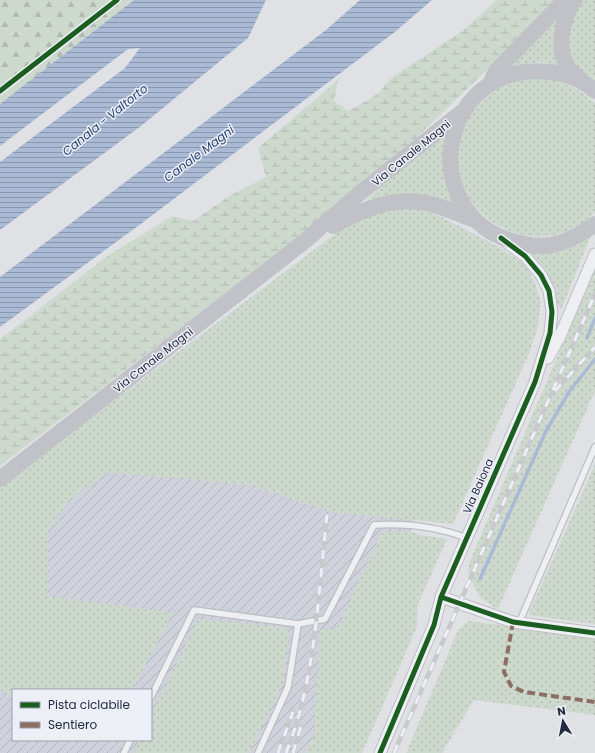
<svg xmlns="http://www.w3.org/2000/svg" width="595" height="753" viewBox="0 0 595 753" font-family="Poppins,sans-serif">
  <style>
    .industrial { fill: url(#industrial-furrows); fill-rule: evenodd }
    .grass { fill: url(#grass-dots) }
    .forest { fill: url(#forest-firs) }
    .wetland { fill: url(#wetland-marsh) }
    .water { fill: url(#water-rules) }
    .lines { fill: none; stroke-linecap: round; stroke-linejoin: round }
    .stream { stroke: #aabad4; stroke-width: 3.5 }
    .service-casing { stroke: #bcbec3; stroke-width: 8 }
    .minor-casing { stroke: #bcbec3; stroke-width: 13 }
    .service { stroke: #eeeff2; stroke-width: 5.5 }
    .minor { stroke: #eeeff2; stroke-width: 11 }
    .secondary { stroke: #c0c2c8; stroke-width: 16 }
    .rail-casing { stroke: #c8c9cd; stroke-width: 4.5 }
    .rail { stroke: #eceff6; stroke-width: 3; stroke-dasharray: 9; stroke-linecap: butt }
    .quiet { stroke: #8d6e63; stroke-width: 4; stroke-dasharray: 8 4; stroke-linecap: butt }
    .cycleway-casing { stroke: #eceff6; stroke-width: 8 }
    .cycleway { stroke: #1b5e20; stroke-width: 5 }
    .labels { text-anchor: middle; stroke-width: 3; stroke-linejoin: round; paint-order: stroke }
    .street-label { font-size: 11px; fill: #242b40; stroke: #eceff6 }
    .water-label { font-size: 12px; font-style: italic; fill: #2a4579; stroke: #eceff6 }
  </style>
  <defs>
    <pattern id="industrial-furrows" width="10" height="10" patternUnits="userSpaceOnUse"><rect width="10" height="10" fill="#cfd2db"/><path d="M-1 1l2-2M0 10L10 0M9 11l2-2" fill="none" stroke="#b2b4bd"/></pattern>
    <pattern id="grass-dots" width="8" height="8" patternUnits="userSpaceOnUse"><rect width="8" height="8" fill="#ced9ce"/><path d="M2 2h.1M6 6h.1" fill="none" stroke="#b1bab2" stroke-width="1.8" stroke-linecap="round"/></pattern>
    <pattern id="forest-firs" width="22" height="20" patternUnits="userSpaceOnUse"><rect width="22" height="20" fill="#ced9ce"/><path d="M5 1l3.5 6h-7zM16 11l3.5 6h-7z" fill="#b1bab2"/></pattern>
    <pattern id="wetland-marsh" width="20" height="14" patternUnits="userSpaceOnUse"><rect width="20" height="14" fill="#ced9ce"/><path d="M1 5h8M5 5V1M11 12h8M15 12V8" fill="none" stroke="#b1bab2"/></pattern>
    <pattern id="water-rules" width="6" height="5" patternUnits="userSpaceOnUse"><rect width="6" height="5" fill="#aabad4"/><path d="M0 2.5h6" fill="none" stroke="#8a97ad"/></pattern>
  </defs>
  <rect width="100%" height="100%" fill="#dfe1e5"/>
  <path class="industrial" d="M96 437 446 454 306 753H0V507ZM13 690H151V740H13Z"/>
  <path class="grass" d="M581 0H595V85L572 61 567 39 577 4Z
    M558 18 561 67 541 62 506 66Z
    M535 77C561 81 576 85 595 103V212C591 216 586 221 582 224 541 250 490 234 466 194 463 189 462 182 461 177 449 137 473 99 509 83 516 79 527 79 535 77Z
    M447 127 443 147 444 160 460 208 376 198 365 201Z
    M400 208 430 211 499 247 524 264 534 280 541 302 537 330 528 356 453 524 331 512 249 485 108 472 70 499 48 531 47 596 173 613 132 690H13V697L0 690V486L351 222 377 212Z
    M592 233 561 310C557 305 556 296 554 290 549 274 541 261 528 251Z
    M595 269V391L498 609 479 597 468 571 470 561Z
    M595 464V624L528 615Z
    M410 531 422 535 447 539 418 604 417 627 362 753H306L314 736 320 630 337 629 382 532Z
    M198 619 284 627 289 633 283 683 249 753H133L139 740H151V716Z
    M469 621 595 637V715L474 700 442 753H406L458 630Z"/>
  <path class="forest" d="M0 0H134L0 104Z"/>
  <path class="wetland" d="M497 0H559L413 141 323 218 0 466V339L109 255 172 216 193 221 231 195 266 177 258 148 338 80 334 101 349 111 379 93 391 78 462 31Z"/>
  <path class="water" d="M134 0H266L248 38 141 126 0 230V162L125 68 140 48 128 49 0 146V104Z
    M360 0H432L396 31 142 223 0 327V277L326 30Z"/>
  <g class="lines">
    <path class="stream" d="M587 338 595 318
      M480 579 546 431 569 392 595 359"/>
    <defs>
      <path id="service" d="M519 623 595 447
        M151 697 194 610 298 624
        M124 753 130 740
        M258 753 288 687 298 624 325 619 374 525C404 523 438 527 467 538"/>
      <path id="minor" d="M548 358 560 336 595 254
        M441 597 513 622 595 633
        M380 753 434 625 441 597 535 382 550 333 552 312 549 291 541 275 525 256 506 242"/>
    </defs>
    <use href="#service" class="service-casing"/>
    <use href="#minor" class="minor-casing"/>
    <use href="#service" class="service"/>
    <use href="#minor" class="minor"/>
    <path class="secondary" d="M575 0C562 19 555 49 569 69 572 73 578 77 581 80
      M490 84 496 71 565 0
      M595 91C576 74 549 69 524 72 504 74 483 86 470 102 432 151 451 224 512 241 525 245 539 247 551 245 568 242 581 234 595 224
      M333 226C363 209 396 195 431 204 446 208 461 215 475 220
      M0 479 305 241 360 193 462 112"/>
    <defs>
      <path id="rail" d="M555 391 595 347
        M278 753 293 712
        M286 753C316 679 318 594 327 515
        M293 753 301 726
        M394 753 595 294"/>
    </defs>
    <use href="#rail" class="rail-casing"/>
    <use href="#rail" class="rail"/>
    <path class="quiet" d="M513 622 504 672 511 686 524 692 595 702"/>
    <defs>
      <path id="cycleway" d="M0 91 117 0
        M441 597 513 622 595 633
        M380 753 434 625 441 597 535 382 550 333 552 312 549 291 541 275 525 256 501 238"/>
    </defs>
    <use href="#cycleway" class="cycleway-casing"/>
    <use href="#cycleway" class="cycleway"/>
  </g>
  <g class="labels">
    <g class="street-label">
      <text transform="translate(411 153) rotate(-39)" y="4">Via Canale Magni</text>
      <text transform="translate(153 360) rotate(-38)" y="4">Via Canale Magni</text>
      <text transform="translate(478 486) rotate(-66)" y="4">Via Baiona</text>
    </g>
    <g class="water-label">
      <text transform="translate(105 120) rotate(-39)" y="4">Canala - Valtorto</text>
      <text transform="translate(199 154) rotate(-37)" y="4">Canale Magni</text>
    </g>
  </g>
  <rect x="12" y="689" width="140" height="52" fill="#eceff6" stroke="#9ca1ad"/>
  <rect x="20" y="702" width="20" height="6" fill="#1b5e20" stroke="#9ca1ad"/>
  <text x="48" y="709" font-size="12" fill="#242b40">Pista ciclabile</text>
  <rect x="20" y="722" width="20" height="6" fill="#8d6e63" stroke="#9ca1ad"/>
  <text x="48" y="729" font-size="12" fill="#242b40">Sentiero</text>
  <g transform="translate(563 721) rotate(350)" stroke="#eceff6" stroke-width="3" paint-order="stroke">
  <path d="M0-3L7 15L0 10L-7 15Z" fill="#242b40"/>
  <text y="-6" font-size="11" font-weight="bold" text-anchor="middle" fill="#242b40">N</text>
  </g>
</svg>
